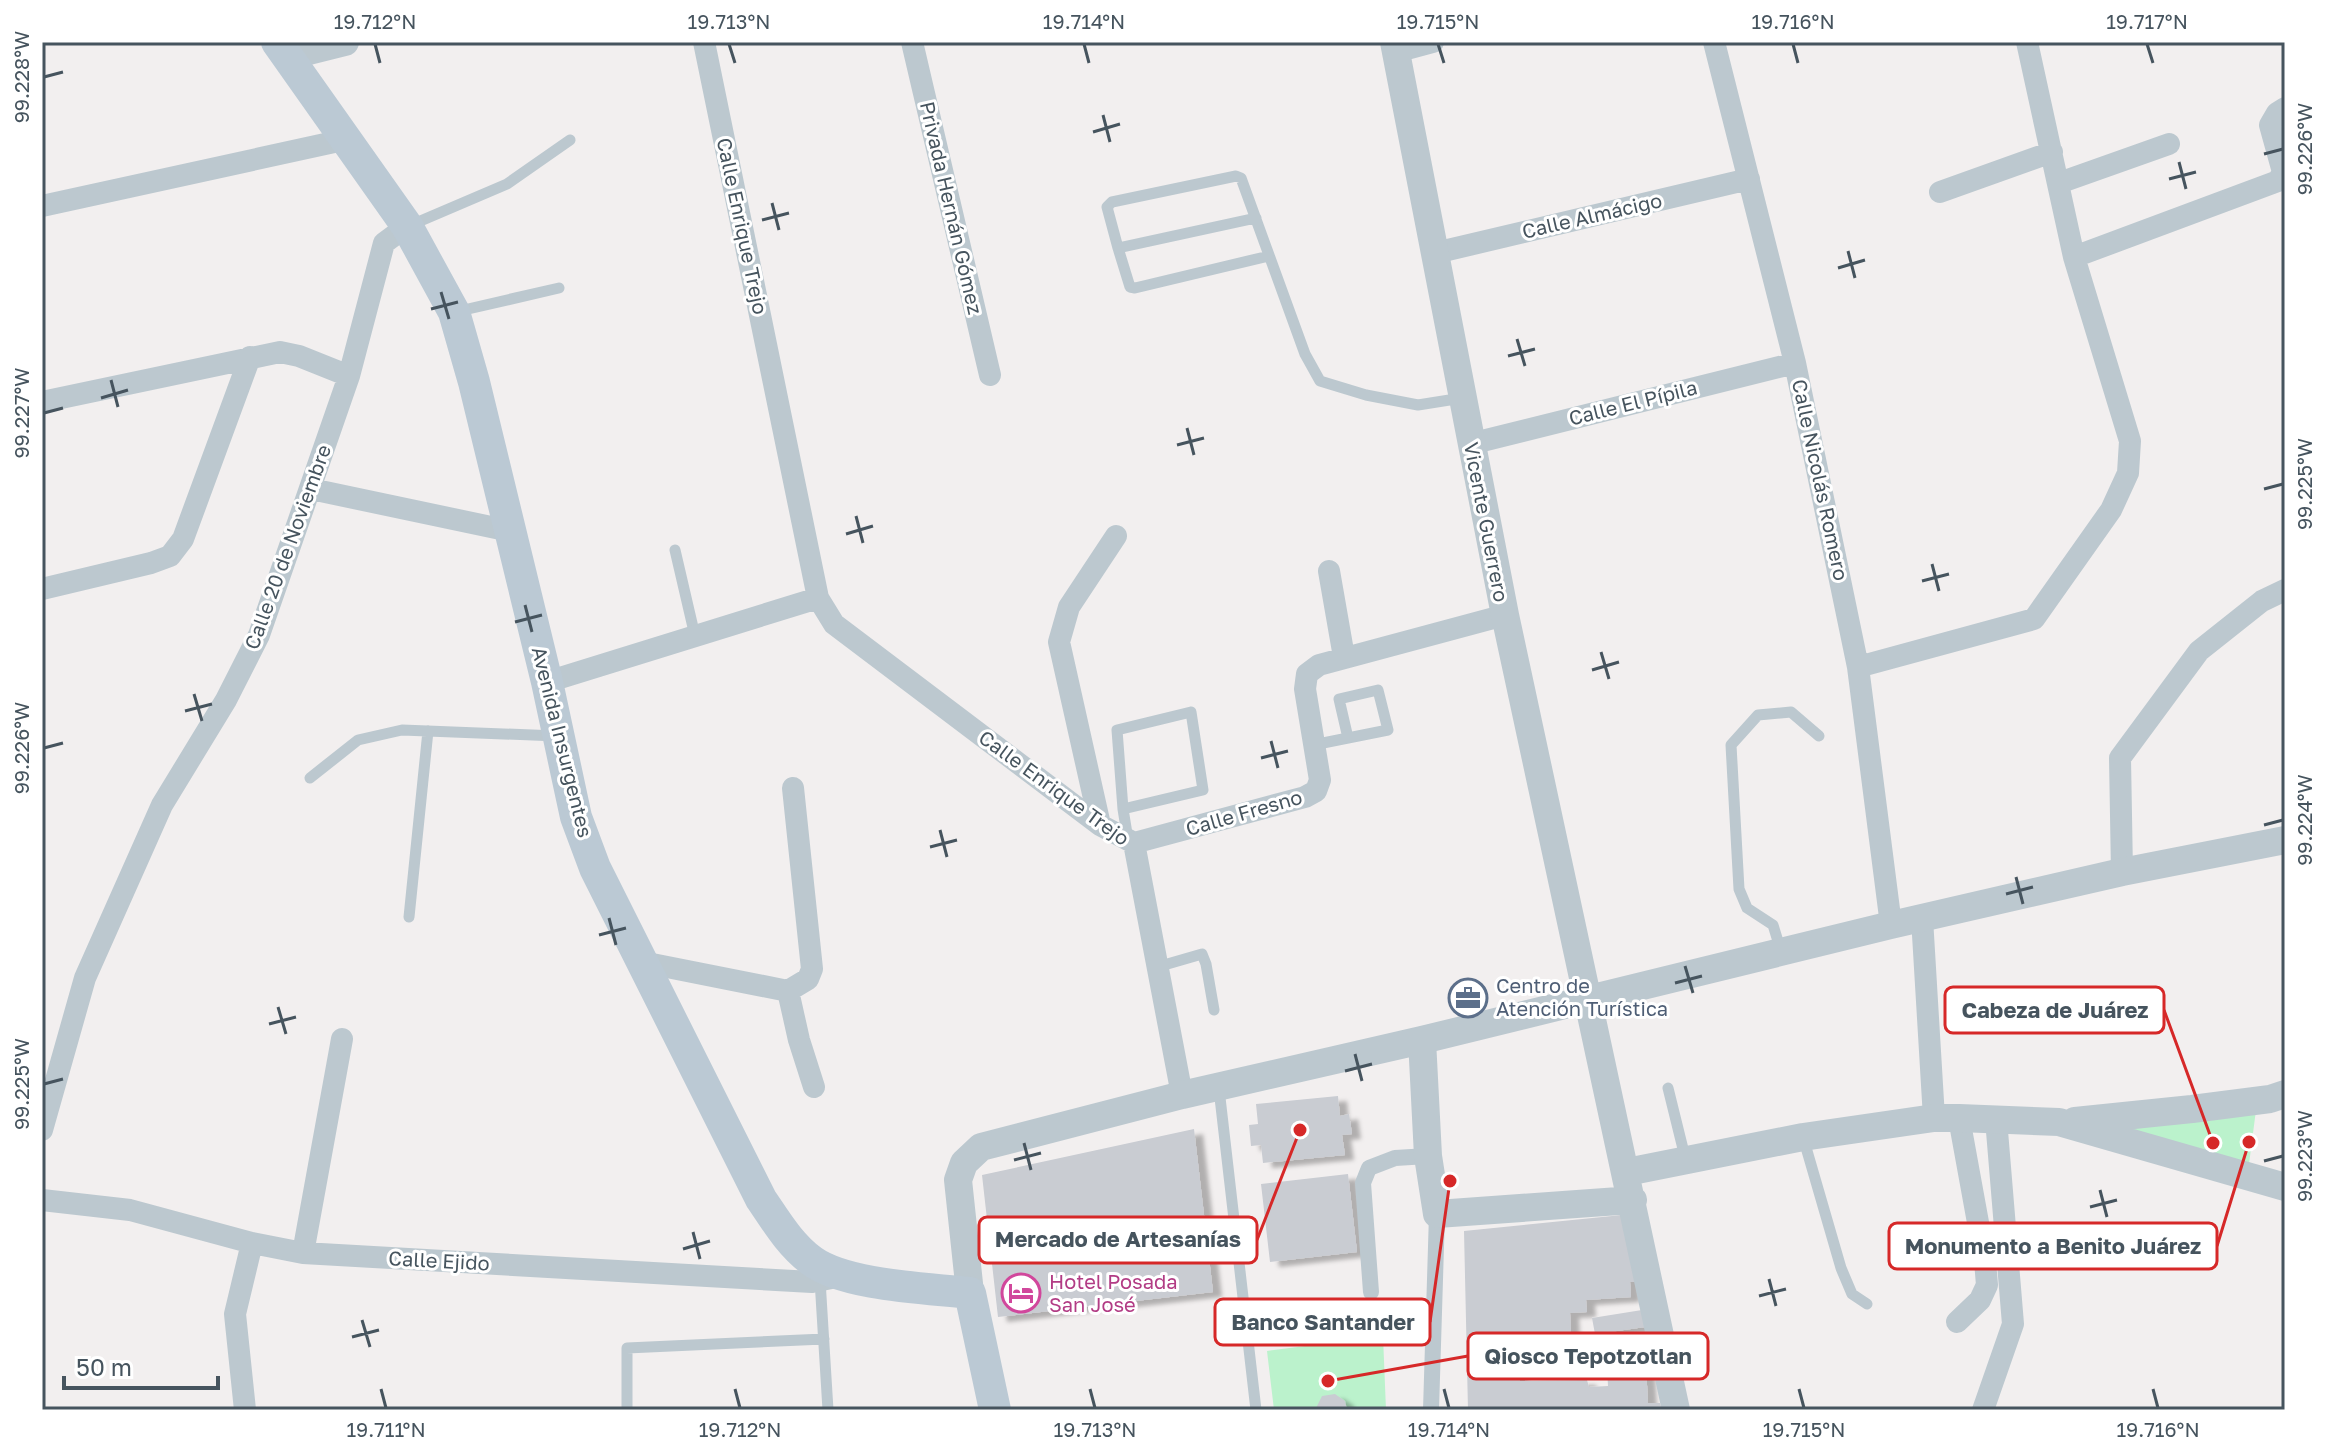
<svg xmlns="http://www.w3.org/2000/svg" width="2327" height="1452" viewBox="0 0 2327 1452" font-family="'Golos Text',sans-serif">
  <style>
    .green { fill: #bbf2cc }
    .building { fill: #c9ccd2; filter: url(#shadow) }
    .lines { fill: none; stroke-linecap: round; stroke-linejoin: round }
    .service { stroke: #bcc8cf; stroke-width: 11 }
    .pedestrian { stroke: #bcc8cf; stroke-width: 16 }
    .minor { stroke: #bcc8cf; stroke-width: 22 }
    .tertiary { stroke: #bcc8cf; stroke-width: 28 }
    .secondary { stroke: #bbc9d4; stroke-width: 32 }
    .ticks { fill: none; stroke: #46545e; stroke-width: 3 }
    .labels { text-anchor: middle; stroke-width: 6; stroke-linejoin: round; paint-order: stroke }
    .street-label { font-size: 20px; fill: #46545e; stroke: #fff }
    .service-label { font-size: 20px; fill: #4e5e75; stroke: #fff; text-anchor: start }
    .hotel-label { font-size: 20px; fill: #b23c85; stroke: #fff; text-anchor: start }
    .leader { fill: none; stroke: #d62828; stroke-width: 3 }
    .callout-dot { fill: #d62828; stroke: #fff; stroke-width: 3 }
    .callout { fill: #fff; stroke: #d62828; stroke-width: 3 }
    .callout-label { font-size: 22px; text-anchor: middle; font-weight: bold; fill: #46545e }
    .neatline { fill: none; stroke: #46545e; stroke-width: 3 }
    .ticks-label { font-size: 20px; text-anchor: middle; fill: #46545e }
  </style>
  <defs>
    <filter id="shadow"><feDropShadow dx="9" dy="5" stdDeviation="2" flood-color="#0004"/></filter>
  </defs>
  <rect width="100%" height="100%" fill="#f2efef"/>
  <path class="green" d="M2256 1110 2249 1164 2100 1121Z
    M1383 1336 1386 1410H1274L1267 1351Z"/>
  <path class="building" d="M1338 1096 1340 1116 1349 1114 1352 1134 1342 1135 1345 1155 1263 1163 1261 1145 1251 1146 1249 1125 1258 1124 1256 1104Z
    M1194 1129 1213 1292 998 1317 982 1175Z
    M1348 1174 1357 1252 1270 1262 1261 1184Z
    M1622 1215 1636 1282H1630L1631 1297 1586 1300 1587 1312 1570 1313 1571 1333 1527 1334 1526 1351 1519 1352 1520 1381 1587 1380 1589 1387 1608 1386 1607 1368 1646 1367 1648 1403H1660L1662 1410H1468L1464 1231Z
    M1642 1310 1645 1327 1595 1334 1592 1318Z
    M1335 1394 1345 1401 1347 1410H1315L1322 1396Z"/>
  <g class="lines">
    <path class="service" d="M1256 218 1118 248 1130 287 1135 288 1269 256
      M411 225 507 184 570 140
      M1118 248 1107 207 1112 202 1236 176 1241 178 1305 354 1320 381 1366 395 1418 405 1462 398
      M455 312 559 288
      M675 550 695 636
      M1313 745 1388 730 1378 690 1339 699 1348 738
      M310 778 358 740 402 730 557 736
      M1123 809 1203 790 1191 712 1117 730 1123 809 1128 840
      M409 917 428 731
      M1781 951 1773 925 1747 908 1739 889 1731 745 1758 715 1791 712 1819 736
      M1157 967 1202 954 1206 964 1214 1010
      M1668 1088 1686 1161
      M1219 1089 1256 1410
      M1803 1137 1841 1268 1852 1294 1867 1304
      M820 1280 828 1410
      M627 1410V1348L824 1339"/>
    <path class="pedestrian" d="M1371 1292 1363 1183 1369 1168 1395 1158 1428 1156
      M1431 1410 1437 1214"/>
    <path class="minor" d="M704 42 818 598 834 624 1100 825 1134 843
      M912 42 990 375
      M1714 42 1795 363 1858 667 1891 925
      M1396 52 1433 42
      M2059 183 2169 144
      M1940 192 2052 152
      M42 206 348 139
      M1435 253 1749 179
      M2074 257 2278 181 2283 172 2270 125 2277 113 2285 108
      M42 402 280 352 299 356 349 376
      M1470 444 1795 363
      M311 489 510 531
      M1329 571 1344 657
      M42 589 151 563 170 556 183 539 250 357
      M1858 667 2034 619 2111 510 2128 473 2130 441 2074 257 2027 42
      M547 682 818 598
      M1100 825 1059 642 1069 607 1116 536
      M1134 843 1305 797 1316 791 1320 780 1305 689 1307 674 1319 665 1505 615
      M1134 843 1182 1095
      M2122 872 2120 758 2199 651 2262 601 2285 590
      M1922 918 1934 1118
      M642 962 788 991 808 979 812 969 793 788
      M788 991 799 1040 814 1087
      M42 1130 85 978 162 805 226 700 259 635 349 376 384 243 407 226
      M42 1200 130 1210 252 1243 303 1253 812 1282 841 1276
      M303 1253 342 1039
      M1957 1322 1980 1300 1987 1285 1985 1261 1959 1118
      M245 1410 235 1314 252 1243
      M1983 1410 2013 1324 1996 1119"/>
    <path class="tertiary" d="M1394 42 1505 615 1676 1410
      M289 56 345 42
      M1422 1040 1428 1156 1437 1214 1633 1200
      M2075 1121 2192 1109 2270 1099 2285 1094
      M1627 1172 1803 1137 1934 1118H1959L2059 1122 2285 1187
      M970 1293 958 1180 964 1163 981 1147 1182 1095 1422 1040 1891 925 2122 872 2285 840"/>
    <path class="secondary" d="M277 42 407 226 454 312 474 382 547 682 576 817 595 868 761 1199C776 1221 790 1245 812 1261 847 1286 927 1288 970 1293L995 1410"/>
  </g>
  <path class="ticks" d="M375 44 380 63M729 44 735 63M1084 44 1089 63M1438 44 1444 63M1793 44 1798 63M2147 44 2153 63M44 77 63 72M1103 115 1110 142M1093 132 1120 124M2264 154 2283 149M2179 162 2186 189M2169 179 2196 172M772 203 779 230M762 220 789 213M1848 251 1855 278M1838 268 1865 260M441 292 449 319M431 309 458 302M1517 339 1525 366M1508 356 1535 349M111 380 118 407M101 398 128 390M44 413 63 408M1187 428 1194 455M1177 445 1204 438M2264 489 2283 484M856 516 863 543M846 534 873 526M1932 564 1939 591M1922 581 1949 574M525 605 532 632M515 622 542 615M1601 652 1609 679M1592 670 1619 662M194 694 202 721M185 711 212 704M1271 741 1278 768M44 748 63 743M1261 758 1288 751M2264 825 2283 820M940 830 947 857M930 847 957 840M2016 877 2023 904M2006 894 2033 887M609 918 616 945M599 935 626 928M1685 966 1693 993M1675 983 1702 976M278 1007 286 1034M269 1024 296 1017M1355 1054 1362 1081M1345 1071 1372 1064M44 1084 63 1079M1024 1143 1031 1170M1014 1160 1041 1153M2264 1161 2283 1156M2100 1190 2107 1217M2090 1207 2117 1200M693 1232 700 1259M683 1249 710 1241M1769 1279 1776 1306M1759 1296 1786 1289M362 1320 370 1347M352 1337 379 1330M381 1389 386 1408M735 1389 740 1408M1090 1389 1095 1408M1444 1389 1449 1408M1799 1389 1804 1408M2153 1389 2158 1408"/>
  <defs>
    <symbol id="office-ring" viewBox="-11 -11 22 22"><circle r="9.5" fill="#fff" stroke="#5c6f8a" stroke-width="1.5"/><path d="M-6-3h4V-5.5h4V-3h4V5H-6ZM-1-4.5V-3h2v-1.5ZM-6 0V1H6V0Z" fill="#5c6f8a"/></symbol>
    <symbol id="hotel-ring" viewBox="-11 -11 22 22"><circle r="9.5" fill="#fff" stroke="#d1479c" stroke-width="1.5"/><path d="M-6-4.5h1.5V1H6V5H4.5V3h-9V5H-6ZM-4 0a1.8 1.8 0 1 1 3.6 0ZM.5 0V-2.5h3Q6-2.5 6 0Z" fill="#d1479c"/></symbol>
  </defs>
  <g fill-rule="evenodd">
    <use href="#office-ring" x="1446" y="976" width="44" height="44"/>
    <use href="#hotel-ring" x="999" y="1271" width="44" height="44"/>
  </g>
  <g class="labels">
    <g class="street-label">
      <text transform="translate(951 208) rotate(77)" y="7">Privada Hernán Gómez</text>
      <text transform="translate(1592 216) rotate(-13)" y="7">Calle Almácigo</text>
      <text transform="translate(742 226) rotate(78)" y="7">Calle Enrique Trejo</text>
      <text transform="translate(1633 403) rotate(-14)" y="7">Calle El Pípila</text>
      <text transform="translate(1820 480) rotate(78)" y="7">Calle Nicolás Romero</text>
      <text transform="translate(1486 522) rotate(79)" y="7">Vicente Guerrero</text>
      <text transform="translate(288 547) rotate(-70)" y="7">Calle 20 de Noviembre</text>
      <text transform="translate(562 742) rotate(76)" y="7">Avenida Insurgentes</text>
      <text transform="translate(1054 788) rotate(36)" y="7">Calle Enrique Trejo</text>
      <text transform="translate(1244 813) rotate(-16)" y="7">Calle Fresno</text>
      <text transform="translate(439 1261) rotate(3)" y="7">Calle Ejido</text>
    </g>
    <g class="service-label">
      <text x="1496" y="993">Centro de<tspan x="1496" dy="23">Atención Turística</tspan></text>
    </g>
    <g class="hotel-label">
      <text x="1049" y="1289">Hotel Posada<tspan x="1049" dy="23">San José</tspan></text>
    </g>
  </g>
  <path class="leader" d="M2213 1143L2164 1010M1300 1130L1257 1240M2249 1142L2217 1246M1450 1181L1430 1322M1328 1381L1468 1356"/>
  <g class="callout-dot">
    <circle cx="2213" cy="1143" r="8"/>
    <circle cx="1300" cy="1130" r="8"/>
    <circle cx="2249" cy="1142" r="8"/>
    <circle cx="1450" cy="1181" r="8"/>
    <circle cx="1328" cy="1381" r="8"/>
  </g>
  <g class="callout">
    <rect x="1945" y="987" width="219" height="46" rx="8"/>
    <rect x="979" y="1217" width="278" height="46" rx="8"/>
    <rect x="1889" y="1223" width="328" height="46" rx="8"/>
    <rect x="1215" y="1299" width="215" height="46" rx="8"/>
    <rect x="1468" y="1333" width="240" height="46" rx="8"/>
  </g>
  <g class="callout-label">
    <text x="2055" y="1018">Cabeza de Juárez</text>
    <text x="1118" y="1247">Mercado de Artesanías</text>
    <text x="2053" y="1254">Monumento a Benito Juárez</text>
    <text x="1323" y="1330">Banco Santander</text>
    <text x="1588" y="1364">Qiosco Tepotzotlan</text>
  </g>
  <rect width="2327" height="1452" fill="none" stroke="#ffffff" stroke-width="88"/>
  <path d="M64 1376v12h154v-12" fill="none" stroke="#46545e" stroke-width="4"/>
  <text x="76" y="1376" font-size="24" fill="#46545e" stroke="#ffffff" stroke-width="6" paint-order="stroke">50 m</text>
  <rect x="44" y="44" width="2239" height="1364" class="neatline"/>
  <g class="ticks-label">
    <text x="375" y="29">19.712°N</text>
    <text x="729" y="29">19.713°N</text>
    <text x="1084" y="29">19.714°N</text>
    <text x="1438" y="29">19.715°N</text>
    <text x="1793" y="29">19.716°N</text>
    <text x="2147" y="29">19.717°N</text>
    <text transform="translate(22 77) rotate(-90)" y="7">99.228°W</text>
    <text transform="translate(2305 149) rotate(-90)" y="7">99.226°W</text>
    <text transform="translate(22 413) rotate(-90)" y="7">99.227°W</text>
    <text transform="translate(2305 484) rotate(-90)" y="7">99.225°W</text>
    <text transform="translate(22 748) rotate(-90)" y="7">99.226°W</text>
    <text transform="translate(2305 820) rotate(-90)" y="7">99.224°W</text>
    <text transform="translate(22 1084) rotate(-90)" y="7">99.225°W</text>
    <text transform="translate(2305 1156) rotate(-90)" y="7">99.223°W</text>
    <text x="386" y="1437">19.711°N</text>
    <text x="740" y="1437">19.712°N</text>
    <text x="1095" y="1437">19.713°N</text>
    <text x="1449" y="1437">19.714°N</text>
    <text x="1804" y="1437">19.715°N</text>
    <text x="2158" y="1437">19.716°N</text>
  </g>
</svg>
